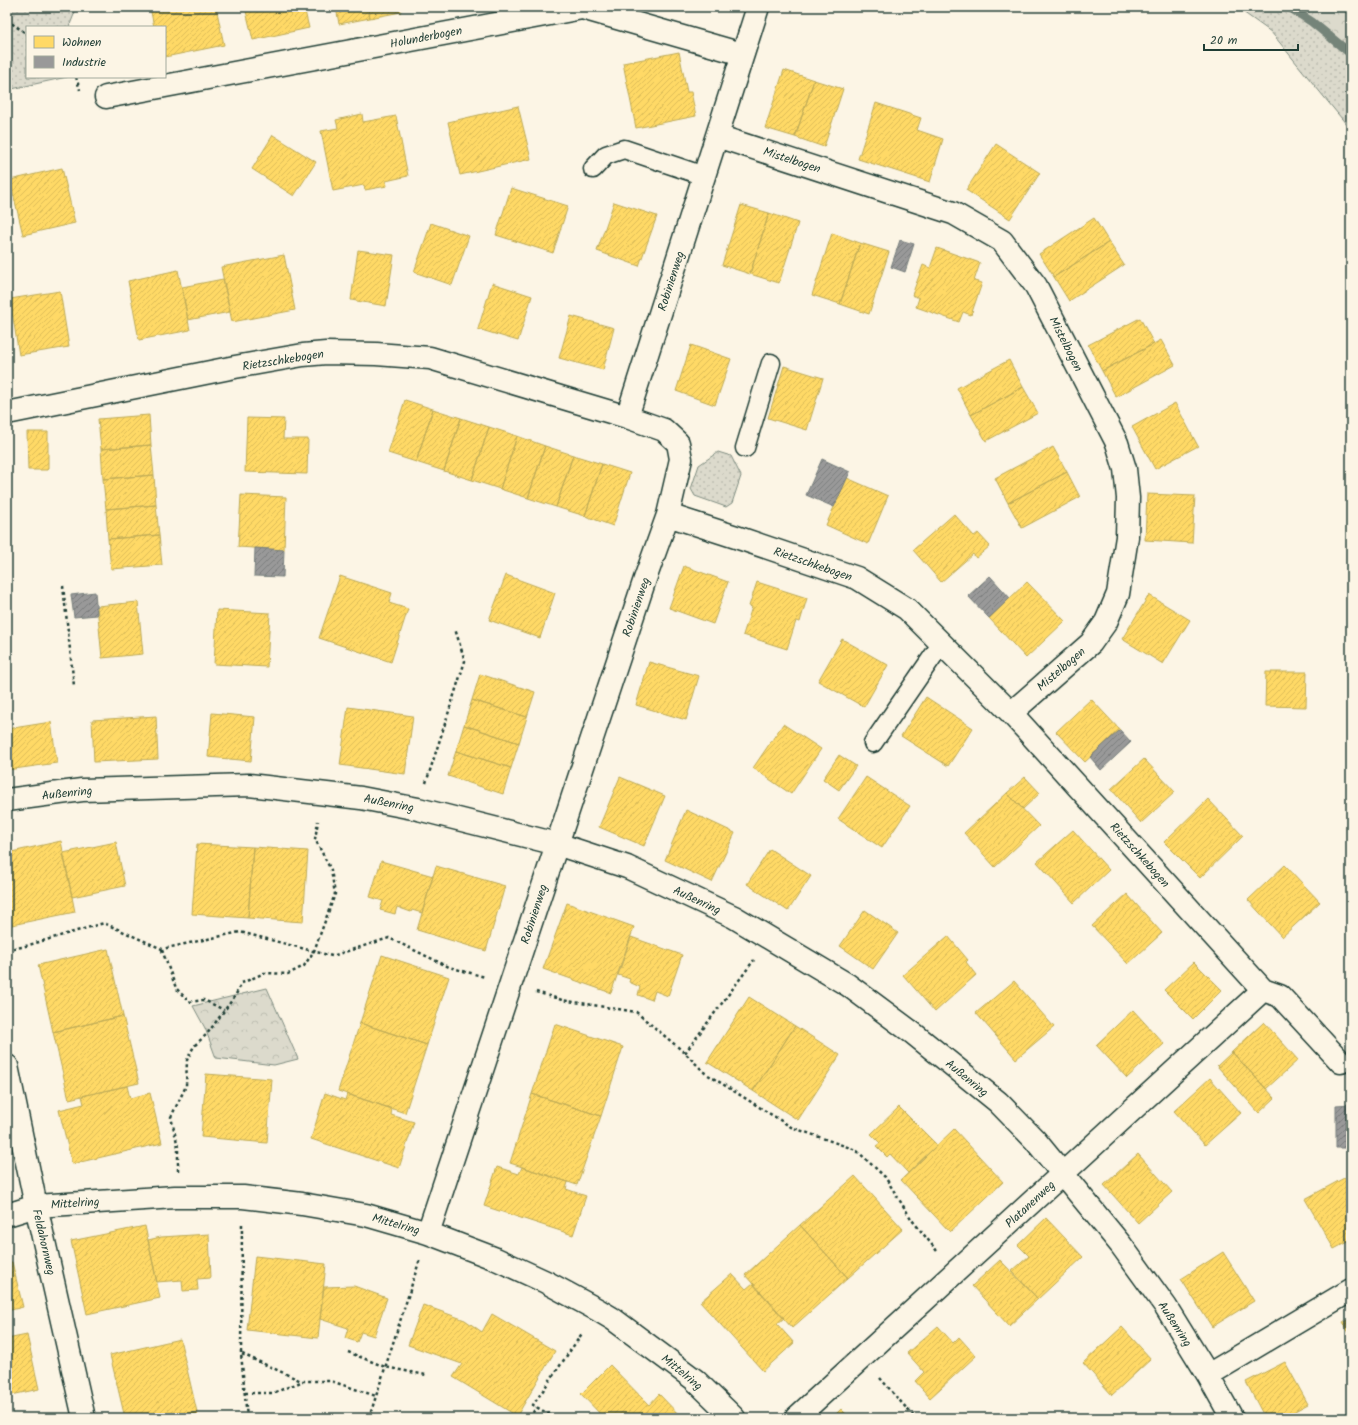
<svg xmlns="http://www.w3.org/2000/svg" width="1358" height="1425" viewBox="0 0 1358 1425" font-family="Kalam,sans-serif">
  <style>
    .grass { fill: url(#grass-dots); stroke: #7e8c80 }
    .park { fill: url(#park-crowns); stroke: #7e8c80 }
    .homes { fill: url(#homes-hatch); stroke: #bcaa57 }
    .industry { fill: url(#industry-hatch); stroke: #747d7b }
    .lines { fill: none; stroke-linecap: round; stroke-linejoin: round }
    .stream { stroke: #758479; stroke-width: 9 }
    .service-casing { stroke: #1f3d34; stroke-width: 21 }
    .minor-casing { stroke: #1f3d34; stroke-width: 25 }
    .path { stroke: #1f3d34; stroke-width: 2.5; stroke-dasharray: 3 3; stroke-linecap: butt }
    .service { stroke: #fcf5e5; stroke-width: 18 }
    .minor { stroke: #fcf5e5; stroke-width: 22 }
    .labels { text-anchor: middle; stroke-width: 4; stroke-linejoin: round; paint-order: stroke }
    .street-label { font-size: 12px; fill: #1f3d34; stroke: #fcf5e5 }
  </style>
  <defs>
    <pattern id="grass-dots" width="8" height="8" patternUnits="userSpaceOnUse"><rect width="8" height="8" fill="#dcdacc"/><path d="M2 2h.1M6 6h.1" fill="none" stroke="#bcbcb0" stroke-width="1.8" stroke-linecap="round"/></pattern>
    <pattern id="park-crowns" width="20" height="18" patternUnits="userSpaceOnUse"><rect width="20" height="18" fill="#dcdacc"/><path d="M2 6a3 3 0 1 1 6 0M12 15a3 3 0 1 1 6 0" fill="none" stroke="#bcbcb0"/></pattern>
    <pattern id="homes-hatch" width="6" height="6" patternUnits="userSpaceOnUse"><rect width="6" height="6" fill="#ffd966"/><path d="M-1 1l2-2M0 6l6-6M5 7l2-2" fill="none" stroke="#dabb59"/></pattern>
    <pattern id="industry-hatch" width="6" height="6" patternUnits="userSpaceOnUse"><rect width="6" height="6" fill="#999"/><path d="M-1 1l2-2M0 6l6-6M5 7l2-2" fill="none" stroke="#7c7e7e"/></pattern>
  </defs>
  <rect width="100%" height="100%" fill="#fcf5e5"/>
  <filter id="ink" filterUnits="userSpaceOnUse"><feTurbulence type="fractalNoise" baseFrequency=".025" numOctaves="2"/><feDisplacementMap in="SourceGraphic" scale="8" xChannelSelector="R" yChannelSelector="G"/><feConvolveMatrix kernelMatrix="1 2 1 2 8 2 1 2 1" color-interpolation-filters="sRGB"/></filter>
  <g filter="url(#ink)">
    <path class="grass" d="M7 7H77L69 27H27V77H67L7 90Z
      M1236 7H1351V130L1271 32Z
      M718 452 731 456 741 476 732 503 726 507 695 496 691 489 699 465Z"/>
    <path class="park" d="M1289 7H1351V54L1312 22Z
      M267 988 298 1059 274 1065 216 1058 205 1028 193 1006Z"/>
    <path class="homes" d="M150 7H216L224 45 165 57V27H154Z
      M245 7H304L309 28 253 40Z
      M336 7H368L370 18 339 24Z
      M368 7H400L401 12 370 18Z
      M679 52 687 92H691L696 116 636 128 623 63Z
      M784 70 814 80 795 137 765 128Z
      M814 80 843 89 824 147 795 137Z
      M876 103 921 118 917 130 943 139 930 182 858 159Z
      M518 106 531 159 460 175 448 122Z
      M362 114 363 122 396 116 408 176 386 181 387 186 365 190 364 185 333 191 321 131 338 128 336 120Z
      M273 135 316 162 294 196 252 169Z
      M996 144 1040 173 1010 219 966 190Z
      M62 168 75 223 23 235 10 180Z
      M511 188 568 206 553 253 496 235Z
      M614 202 657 216 639 266 597 251Z
      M741 205 769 213 750 274 722 265Z
      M769 213 798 223 779 283 750 274Z
      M1094 218 1109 242 1054 277 1039 254Z
      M431 223 469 236 452 285 414 272Z
      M832 233 860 243 840 304 812 295Z
      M1109 242 1124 265 1069 301 1054 277Z
      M860 243 889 252 869 314 840 304Z
      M937 248 980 263 974 281 982 283 971 315 963 312 959 322 916 307 919 298 912 295 923 265 930 268Z
      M358 250 394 255 386 306 351 300Z
      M284 255 295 310 232 322 221 267Z
      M178 270 190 330 139 340 128 281Z
      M223 279 230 312 188 320 182 287Z
      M492 283 532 296 518 341 478 329Z
      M60 291 69 347 19 355 10 299Z
      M571 316 614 328 603 370 559 358Z
      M1140 318 1154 344 1102 371 1088 345Z
      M1161 340 1175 365 1116 397 1102 371Z
      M691 345 731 359 715 405 676 391Z
      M1009 360 1023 387 971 415 957 388Z
      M784 366 823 378 807 430 768 418Z
      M1023 387 1038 413 986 441 971 415Z
      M405 400 433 409 416 462 388 453Z
      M1175 403 1198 446 1155 469 1132 427Z
      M433 409 461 418 444 471 416 462Z
      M149 415 151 445 101 449 98 419Z
      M247 418 284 419 283 439H308L307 474 245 472Z
      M461 418 489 427 472 480 444 471Z
      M489 427 517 436 500 489 472 480Z
      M27 432H48V470H28Z
      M517 436 545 446 528 498 500 489Z
      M151 445 154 475 103 479 101 449Z
      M545 446 573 455 556 507 528 498Z
      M1053 447 1067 472 1008 503 995 478Z
      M573 455 602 464 585 516 556 507Z
      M602 464 630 473 613 526 585 516Z
      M1067 472 1080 497 1022 528 1008 503Z
      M154 475 156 505 106 509 103 479Z
      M847 478 888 496 868 544 826 525Z
      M1147 494 1195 496 1192 543 1145 540Z
      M241 495 286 497 284 550 238 547Z
      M156 505 159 535 108 539 106 509Z
      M954 514 974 536 978 533 990 546 976 558 973 554 941 582 913 550Z
      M159 535 162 565 111 569 108 539Z
      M684 566 728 582 713 624 669 608Z
      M506 575 555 593 540 638 489 620Z
      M340 576 392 593 389 603 408 609 391 662 319 638Z
      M757 582 807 598 800 622 796 621 787 649 743 635 752 607 749 606Z
      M1027 582 1065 621 1026 658 989 618Z
      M1149 595 1190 620 1163 664 1122 639Z
      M138 602 143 654 102 658 97 606Z
      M217 610 270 613 267 667 214 664Z
      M842 639 888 665 864 707 818 681Z
      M649 662 699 676 686 720 636 705Z
      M1266 672H1307L1306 707 1265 706Z
      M480 674 535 692 527 717 472 700Z
      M926 697 973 728 948 766 901 736Z
      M1091 699 1120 730 1085 762 1056 732Z
      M472 700 527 717 519 743 464 725Z
      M348 707 413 716 405 774 340 765Z
      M212 713 255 717 251 761 208 757Z
      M156 716 158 759 94 762 92 720Z
      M51 722 57 763 7 770V729Z
      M783 724 821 749 791 794 753 768Z
      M464 725 519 743 511 768 456 751Z
      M456 751 511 768 503 794 448 776Z
      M839 755 856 766 839 790 823 779Z
      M1144 759 1175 792 1141 823 1111 789Z
      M620 777 665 796 644 846 599 827Z
      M866 777 910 806 882 848 838 819Z
      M1025 777 1040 793 1023 809 1007 793Z
      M1007 793 1039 826 995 867 964 833Z
      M1208 799 1243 836 1200 878 1164 842Z
      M686 810 735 833 712 882 665 860Z
      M1073 830 1109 870 1074 903 1037 862Z
      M61 841 75 912 7 926V853Z
      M116 842 125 886 72 897 63 853Z
      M197 844 253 847 248 918 192 914Z
      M253 847 308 851 303 922 248 918Z
      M770 849 811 876 788 911 747 884Z
      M381 861 433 876 422 913 412 910 411 912 397 907 395 914 380 910 383 901 370 897Z
      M1285 865 1320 902 1282 937 1248 900Z
      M436 866 505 886 486 951 417 930Z
      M1127 894 1162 933 1128 964 1092 926Z
      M567 903 634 927 611 993 543 969Z
      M865 910 898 933 873 969 840 946Z
      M948 936 968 960 966 962 976 975 935 1012 903 975Z
      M631 937 682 955 668 996 655 991 652 1000 638 995 640 987 629 982 630 979 618 975Z
      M108 949 123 1016 53 1032 38 965Z
      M382 955 449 977 427 1045 360 1023Z
      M1194 962 1222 990 1193 1019 1164 990Z
      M1014 981 1054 1027 1016 1059 976 1013Z
      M749 997 795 1026 753 1091 707 1062Z
      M1133 1010 1164 1044 1127 1078 1096 1045Z
      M123 1016 139 1083 69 1099 53 1032Z
      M1264 1022 1298 1060 1266 1089 1232 1052Z
      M360 1023 427 1045 405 1113 338 1091Z
      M555 1024 623 1047 601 1116 532 1094Z
      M795 1026 840 1055 798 1120 753 1091Z
      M1232 1052 1275 1098 1259 1113 1217 1066Z
      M206 1074 272 1079 267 1143 201 1137Z
      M1210 1078 1241 1113 1205 1145 1174 1111Z
      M127 1086 130 1098 150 1093 162 1143 72 1164 59 1110 84 1104 82 1096Z
      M325 1093 345 1100 347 1094 392 1109 391 1115 414 1122 399 1168 311 1139Z
      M532 1094 601 1116 577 1185 510 1163Z
      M899 1107 937 1145 908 1173 890 1154 887 1157 876 1146 880 1143 871 1134Z
      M954 1129 1003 1182 950 1232 901 1180Z
      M1138 1154 1172 1192 1138 1223 1104 1185Z
      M497 1167 519 1174 522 1167 568 1182 566 1189 586 1196 573 1235 484 1206Z
      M855 1176 903 1229 848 1278 800 1225Z
      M1346 1177 1351 1186V1240L1334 1249 1305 1199Z
      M1046 1218 1083 1257 1038 1299 1012 1271 1029 1256 1018 1245Z
      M800 1225 848 1278 792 1328 745 1275Z
      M145 1226 160 1298 87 1314 71 1241Z
      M209 1234 211 1278 197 1279 198 1290 183 1291 182 1280 157 1282 148 1240 161 1237Z
      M1223 1252 1254 1301 1212 1327 1181 1279Z
      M255 1256 326 1264 318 1338 247 1330Z
      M1000 1260 1038 1299 1009 1326 972 1286Z
      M12 1262 23 1307 7 1311V1263Z
      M732 1274 746 1289 753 1283 784 1318 777 1324 794 1343 763 1371 700 1302Z
      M354 1286 387 1298 374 1336 361 1332 357 1342 345 1338 348 1328 320 1319 324 1287Z
      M423 1305 465 1320 482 1332 492 1314 555 1351 517 1416 453 1377 462 1364 408 1345Z
      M1351 1318V1336L1343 1323Z
      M938 1326 953 1343 959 1337 976 1356 930 1398 915 1381 924 1372 907 1353Z
      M1122 1327 1151 1359 1112 1395 1083 1363Z
      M27 1335 39 1389 7 1396V1339Z
      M180 1339 197 1412 173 1418H125L110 1355Z
      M1285 1362 1308 1404 1282 1418H1265L1246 1382Z
      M610 1365 649 1405 659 1394 682 1418H604L581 1394Z
      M841 1409 850 1418H832Z
      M197 1412 198 1418H173Z"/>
    <path class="industry" d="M900 240 914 244 905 272 891 267Z
      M822 459 850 472 834 507 806 495Z
      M255 548 284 550 283 577 254 576Z
      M990 576 1010 598 989 618 968 596Z
      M95 592 97 615 74 617 71 595Z
      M1120 730 1131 742 1101 770 1090 757Z
      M1351 1104V1148H1336V1105Z"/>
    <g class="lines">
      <path class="stream" d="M1289 7 1312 22 1351 54"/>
      <defs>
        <path id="service" d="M593 169 606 155 624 149 704 176
          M745 448 771 363
          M873 743 942 643"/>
        <path id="minor" d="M106 97 582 8 742 54
          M717 136 953 213 1002 241 1036 286 1117 443 1125 469 1128 498 1127 537 1118 594 1106 622 1091 643 1011 713
          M7 413 235 367 303 355 326 353 376 354 430 358 627 417
          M668 515 736 537 857 578 907 609 1011 713 1263 990 1280 996 1341 1062
          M7 800 82 790 249 785 361 798 418 809 557 844 627 867 734 917 848 985 914 1034 998 1102 1035 1140 1121 1245 1166 1307 1208 1375 1232 1418
          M7 1066 36 1206 84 1418
          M7 1215 36 1206 175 1197H243L302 1204 366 1215 428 1233 496 1259 546 1282 598 1310 613 1319 695 1380 734 1418
          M428 1233 645 579 668 515 681 459 678 443 664 430 627 417 758 7
          M1208 1375 1351 1290
          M796 1418 1263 990"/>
      </defs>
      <use href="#service" class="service-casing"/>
      <use href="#minor" class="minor-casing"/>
      <path class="path" d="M7 20 27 34
        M76 77 80 90
        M63 586 74 686
        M426 783 465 661 455 629
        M7 949 22 947 104 923 162 949 240 932 332 956 389 938 449 967 485 977
        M162 950 176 988 189 1002 204 1000 224 1010
        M536 992 562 1000 636 1012 685 1053 705 1073 791 1127 856 1150 885 1177 912 1220 937 1251
        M685 1053 754 960
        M178 1171V1147L171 1117 186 1086 187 1060 194 1046 207 1034 235 996 242 983 264 973 288 974 304 966 314 951 335 894 331 870 315 839 318 821
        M242 1224 241 1353 247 1418
        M348 1352 385 1367 426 1375
        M242 1354 301 1381H331L376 1396
        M880 1378 915 1418
        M245 1393H273L301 1382
        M369 1418 420 1259
        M530 1418 536 1407
        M555 1418 533 1405 583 1332"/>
      <use href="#service" class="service"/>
      <use href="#minor" class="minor"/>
    </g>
  </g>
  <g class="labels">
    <g class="street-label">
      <text transform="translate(426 37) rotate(-11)" y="4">Holunderbogen</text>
      <text transform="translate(792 160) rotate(18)" y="4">Mistelbogen</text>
      <text transform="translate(671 281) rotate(-72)" y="4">Robinienweg</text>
      <text transform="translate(1066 344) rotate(63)" y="4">Mistelbogen</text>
      <text transform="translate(283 360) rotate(-9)" y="4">Rietzschkebogen</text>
      <text transform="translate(813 564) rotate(19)" y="4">Rietzschkebogen</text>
      <text transform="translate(636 607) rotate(-71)" y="4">Robinienweg</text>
      <text transform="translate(1061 669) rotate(-41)" y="4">Mistelbogen</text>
      <text transform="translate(67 793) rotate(-6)" y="4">Außenring</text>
      <text transform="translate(389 803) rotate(11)" y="4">Außenring</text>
      <text transform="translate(1140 855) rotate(48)" y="4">Rietzschkebogen</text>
      <text transform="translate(697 900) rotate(25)" y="4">Außenring</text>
      <text transform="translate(534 914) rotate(-72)" y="4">Robinienweg</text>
      <text transform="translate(967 1078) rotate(39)" y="4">Außenring</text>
      <text transform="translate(75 1203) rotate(-4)" y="4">Mittelring</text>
      <text transform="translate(1030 1204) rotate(-43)" y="4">Platanenweg</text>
      <text transform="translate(396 1224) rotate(16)" y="4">Mittelring</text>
      <text transform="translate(44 1242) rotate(77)" y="4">Feldahornweg</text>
      <text transform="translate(1175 1324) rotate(57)" y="4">Außenring</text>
      <text transform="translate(682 1372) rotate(39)" y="4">Mittelring</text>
    </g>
  </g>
  <rect width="1358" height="1425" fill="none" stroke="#fcf5e5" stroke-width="24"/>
  <rect x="12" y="12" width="1334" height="1401" fill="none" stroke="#1f3d34" stroke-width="1.5" filter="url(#ink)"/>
  <rect x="26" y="26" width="140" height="52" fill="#fcf5e5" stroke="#a4ab9e"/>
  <rect x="34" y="36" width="20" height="12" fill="#ffd966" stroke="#a4ab9e"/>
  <text x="62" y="46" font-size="12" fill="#1f3d34">Wohnen</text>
  <rect x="34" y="56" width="20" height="12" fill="#999999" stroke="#a4ab9e"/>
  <text x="62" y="66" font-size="12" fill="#1f3d34">Industrie</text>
  <path d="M1204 44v6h94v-6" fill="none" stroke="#1f3d34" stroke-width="2"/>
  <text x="1210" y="44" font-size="12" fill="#1f3d34" stroke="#fcf5e5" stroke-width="3" paint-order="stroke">20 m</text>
</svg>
